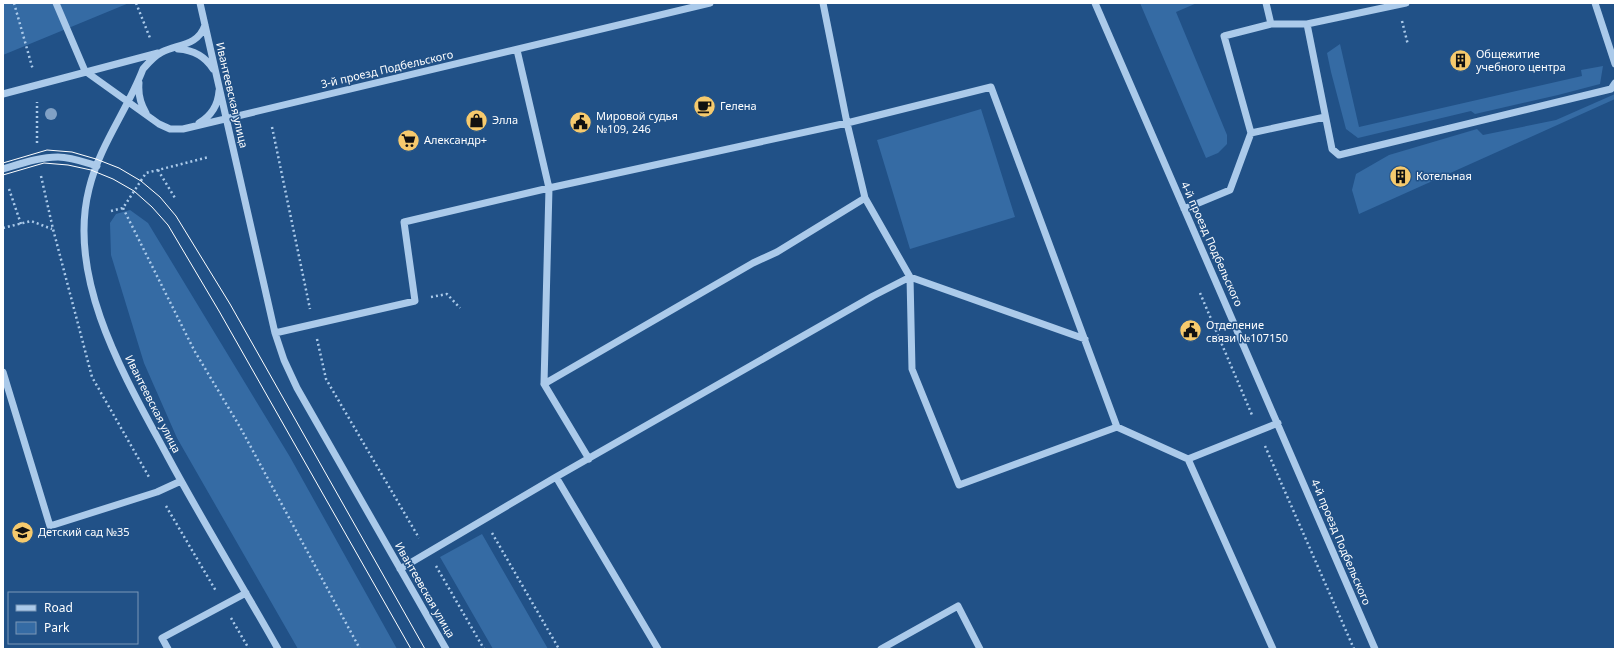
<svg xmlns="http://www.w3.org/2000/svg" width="1618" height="652" viewBox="0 0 1618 652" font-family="'Noto Sans',sans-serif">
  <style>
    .green { fill: #356ba4 }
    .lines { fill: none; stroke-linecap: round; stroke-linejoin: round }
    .path { stroke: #abcaea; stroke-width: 2.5; stroke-dasharray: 2 3; stroke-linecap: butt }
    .minor { stroke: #abcaea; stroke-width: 7 }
    .tram { stroke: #fff; stroke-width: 1 }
    .tree { fill: #81a1c5 }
    .labels { text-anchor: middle; stroke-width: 3; stroke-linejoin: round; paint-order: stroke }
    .poi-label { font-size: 11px; fill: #fff; stroke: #215187; text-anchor: start }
    .street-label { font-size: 11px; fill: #fff; stroke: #215187 }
  </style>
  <rect width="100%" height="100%" fill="#215187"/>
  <path class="green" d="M3 3H129L3 55Z
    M1140 3H1197L1176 12 1227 135V144L1218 153 1206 158Z
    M1340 44 1359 127 1582 76 1581 70 1603 66 1600 84 1558 95 1475 114 1471 111 1358 138 1346 129 1331 72 1327 53Z
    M1615 94V99L1359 214 1352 190 1356 174 1389 155 1477 129 1483 135 1556 120Z
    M981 109 1015 217 910 249 877 140Z
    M130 210 148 223 290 457 397 649H298L177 438 144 363 111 255 110 223 116 214Z
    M482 534 548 649H493L440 557Z"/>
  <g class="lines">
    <path class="path" d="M14 3 33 70
      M136 3 150 38
      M1402 21 1408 45
      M272 127 310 309
      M37 143V102
      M158 170 175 198
      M41 176 53 229 92 377 149 477
      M9 189 21 224
      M123 208 194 350 240 427 360 649
      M111 211 123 208 146 173 209 157
      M3 228 31 221 52 229
      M1200 293 1252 415
      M431 297 447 294 460 308
      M317 339 326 379 419 538
      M1265 446 1354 649
      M166 506 216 591
      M492 533 559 649
      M436 566 484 649
      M231 618 249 649"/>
    <path class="minor" d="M56 3 85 71
      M200 3 275 333 284 360 297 388 446 649
      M823 3 847 123 865 198 910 277 912 369 959 485 1117 427 1188 459
      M1095 3 1375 649
      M1595 3 1615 64
      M1271 24H1307L1406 3
      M1307 24 1332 149 1339 155 1611 89 1615 83
      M205 25C198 46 178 44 162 52 154 56 149 62 143 69 128 109 99 146 89 189 66 280 126 379 168 457 203 522 242 585 278 649
      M178 49C193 50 205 56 213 69
      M517 50 549 188 544 384 589 459
      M85 71 159 124 170 129H183L710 3
      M139 83C138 94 140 103 146 113
      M3 94 158 53
      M199 123C211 116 218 105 219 91
      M1251 133 1325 117
      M3 169C20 164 39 157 58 157 71 157 84 162 97 166
      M1184 209 1230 190 1251 133 1224 36 1271 24 1266 3
      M275 333 415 301 404 222 549 188 847 123 991 87 1117 427
      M3 372 50 526 157 492 181 481
      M544 384 753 263 777 252 865 198
      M556 477 658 649
      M400 569 556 477 873 296 910 277 1085 339
      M168 649 162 638 246 593
      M881 649 958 606 980 649
      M1273 649 1188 459 1278 423"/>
    <path class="tram" d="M3 163 47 150 72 152 96 159 119 168 141 181 160 197 176 216 230 304 425 649
      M3 175 44 163 68 165 91 170 113 179 134 191 152 207 168 225 219 311 411 649"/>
  </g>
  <circle class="tree" cx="51" cy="114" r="6"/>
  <defs>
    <symbol id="building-disc" viewBox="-11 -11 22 22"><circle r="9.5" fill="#f6ca6d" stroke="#215187"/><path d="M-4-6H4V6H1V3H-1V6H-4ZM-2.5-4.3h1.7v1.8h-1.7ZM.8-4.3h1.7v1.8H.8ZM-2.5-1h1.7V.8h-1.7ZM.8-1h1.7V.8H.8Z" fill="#111"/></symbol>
    <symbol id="cafe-disc" viewBox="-11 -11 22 22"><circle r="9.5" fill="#f6ca6d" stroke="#215187"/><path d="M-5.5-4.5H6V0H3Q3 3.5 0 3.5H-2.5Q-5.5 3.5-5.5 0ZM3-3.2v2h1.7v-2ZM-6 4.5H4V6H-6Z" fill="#111"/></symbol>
    <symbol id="shop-disc" viewBox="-11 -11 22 22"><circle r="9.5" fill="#f6ca6d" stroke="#215187"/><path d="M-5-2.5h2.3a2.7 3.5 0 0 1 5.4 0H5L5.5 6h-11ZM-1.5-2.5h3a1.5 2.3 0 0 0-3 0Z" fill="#111"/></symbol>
    <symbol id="civic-disc" viewBox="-11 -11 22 22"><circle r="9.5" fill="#f6ca6d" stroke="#215187"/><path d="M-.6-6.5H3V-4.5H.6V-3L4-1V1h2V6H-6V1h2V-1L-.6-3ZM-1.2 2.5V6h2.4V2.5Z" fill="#111"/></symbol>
    <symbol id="supermarket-disc" viewBox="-11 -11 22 22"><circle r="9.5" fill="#f6ca6d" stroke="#215187"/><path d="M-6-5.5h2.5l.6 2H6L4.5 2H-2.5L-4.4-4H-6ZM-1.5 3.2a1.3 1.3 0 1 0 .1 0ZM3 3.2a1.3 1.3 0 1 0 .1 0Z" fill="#111"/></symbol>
    <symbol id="school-disc" viewBox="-11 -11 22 22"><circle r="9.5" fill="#f6ca6d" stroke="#215187"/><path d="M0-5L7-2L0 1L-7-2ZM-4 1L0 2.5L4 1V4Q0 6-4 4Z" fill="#111"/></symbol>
  </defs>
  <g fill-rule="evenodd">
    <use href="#building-disc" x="1448" y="48" width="25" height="25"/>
    <use href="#cafe-disc" x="692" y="94" width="25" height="25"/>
    <use href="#shop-disc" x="464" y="108" width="25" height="25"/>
    <use href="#civic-disc" x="568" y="110" width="25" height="25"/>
    <use href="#supermarket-disc" x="396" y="128" width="25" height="25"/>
    <use href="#building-disc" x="1388" y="164" width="25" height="25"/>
    <use href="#civic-disc" x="1178" y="318" width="25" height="25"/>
    <use href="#school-disc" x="10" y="520" width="25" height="25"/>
  </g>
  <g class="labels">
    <g class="poi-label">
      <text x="1476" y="58">Общежитие<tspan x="1476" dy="13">учебного центра</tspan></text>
      <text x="720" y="110">Гелена</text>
      <text x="596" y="120">Мировой судья<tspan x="596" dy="13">№109, 246</tspan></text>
      <text x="492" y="124">Элла</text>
      <text x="424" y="144">Александр+</text>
      <text x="1416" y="180">Котельная</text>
      <text x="1206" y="329">Отделение<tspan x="1206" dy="13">связи №107150</tspan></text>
      <text x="38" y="536">Детский сад №35</text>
    </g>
    <g class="street-label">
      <text transform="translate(387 69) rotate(-13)" y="4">3-й проезд Подбельского</text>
      <text transform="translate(232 95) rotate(77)" y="4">Ивантеевская улица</text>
      <text transform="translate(1212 244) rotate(66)" y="4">4-й проезд Подбельского</text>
      <text transform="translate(153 404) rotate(63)" y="4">Ивантеевская улица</text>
      <text transform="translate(1341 542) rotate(67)" y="4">4-й проезд Подбельского</text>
      <text transform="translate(425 590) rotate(60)" y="4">Ивантеевская улица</text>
    </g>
  </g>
  <rect width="1618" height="652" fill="none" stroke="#ffffff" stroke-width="8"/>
  <rect x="8" y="592" width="130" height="52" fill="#215187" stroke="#7a97b7"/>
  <rect x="16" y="605" width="20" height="6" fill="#abcaea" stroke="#7a97b7"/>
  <text x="44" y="612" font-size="12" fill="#ffffff">Road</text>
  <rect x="16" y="622" width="20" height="12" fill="#356ba4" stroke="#7a97b7"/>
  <text x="44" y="632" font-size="12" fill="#ffffff">Park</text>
</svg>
